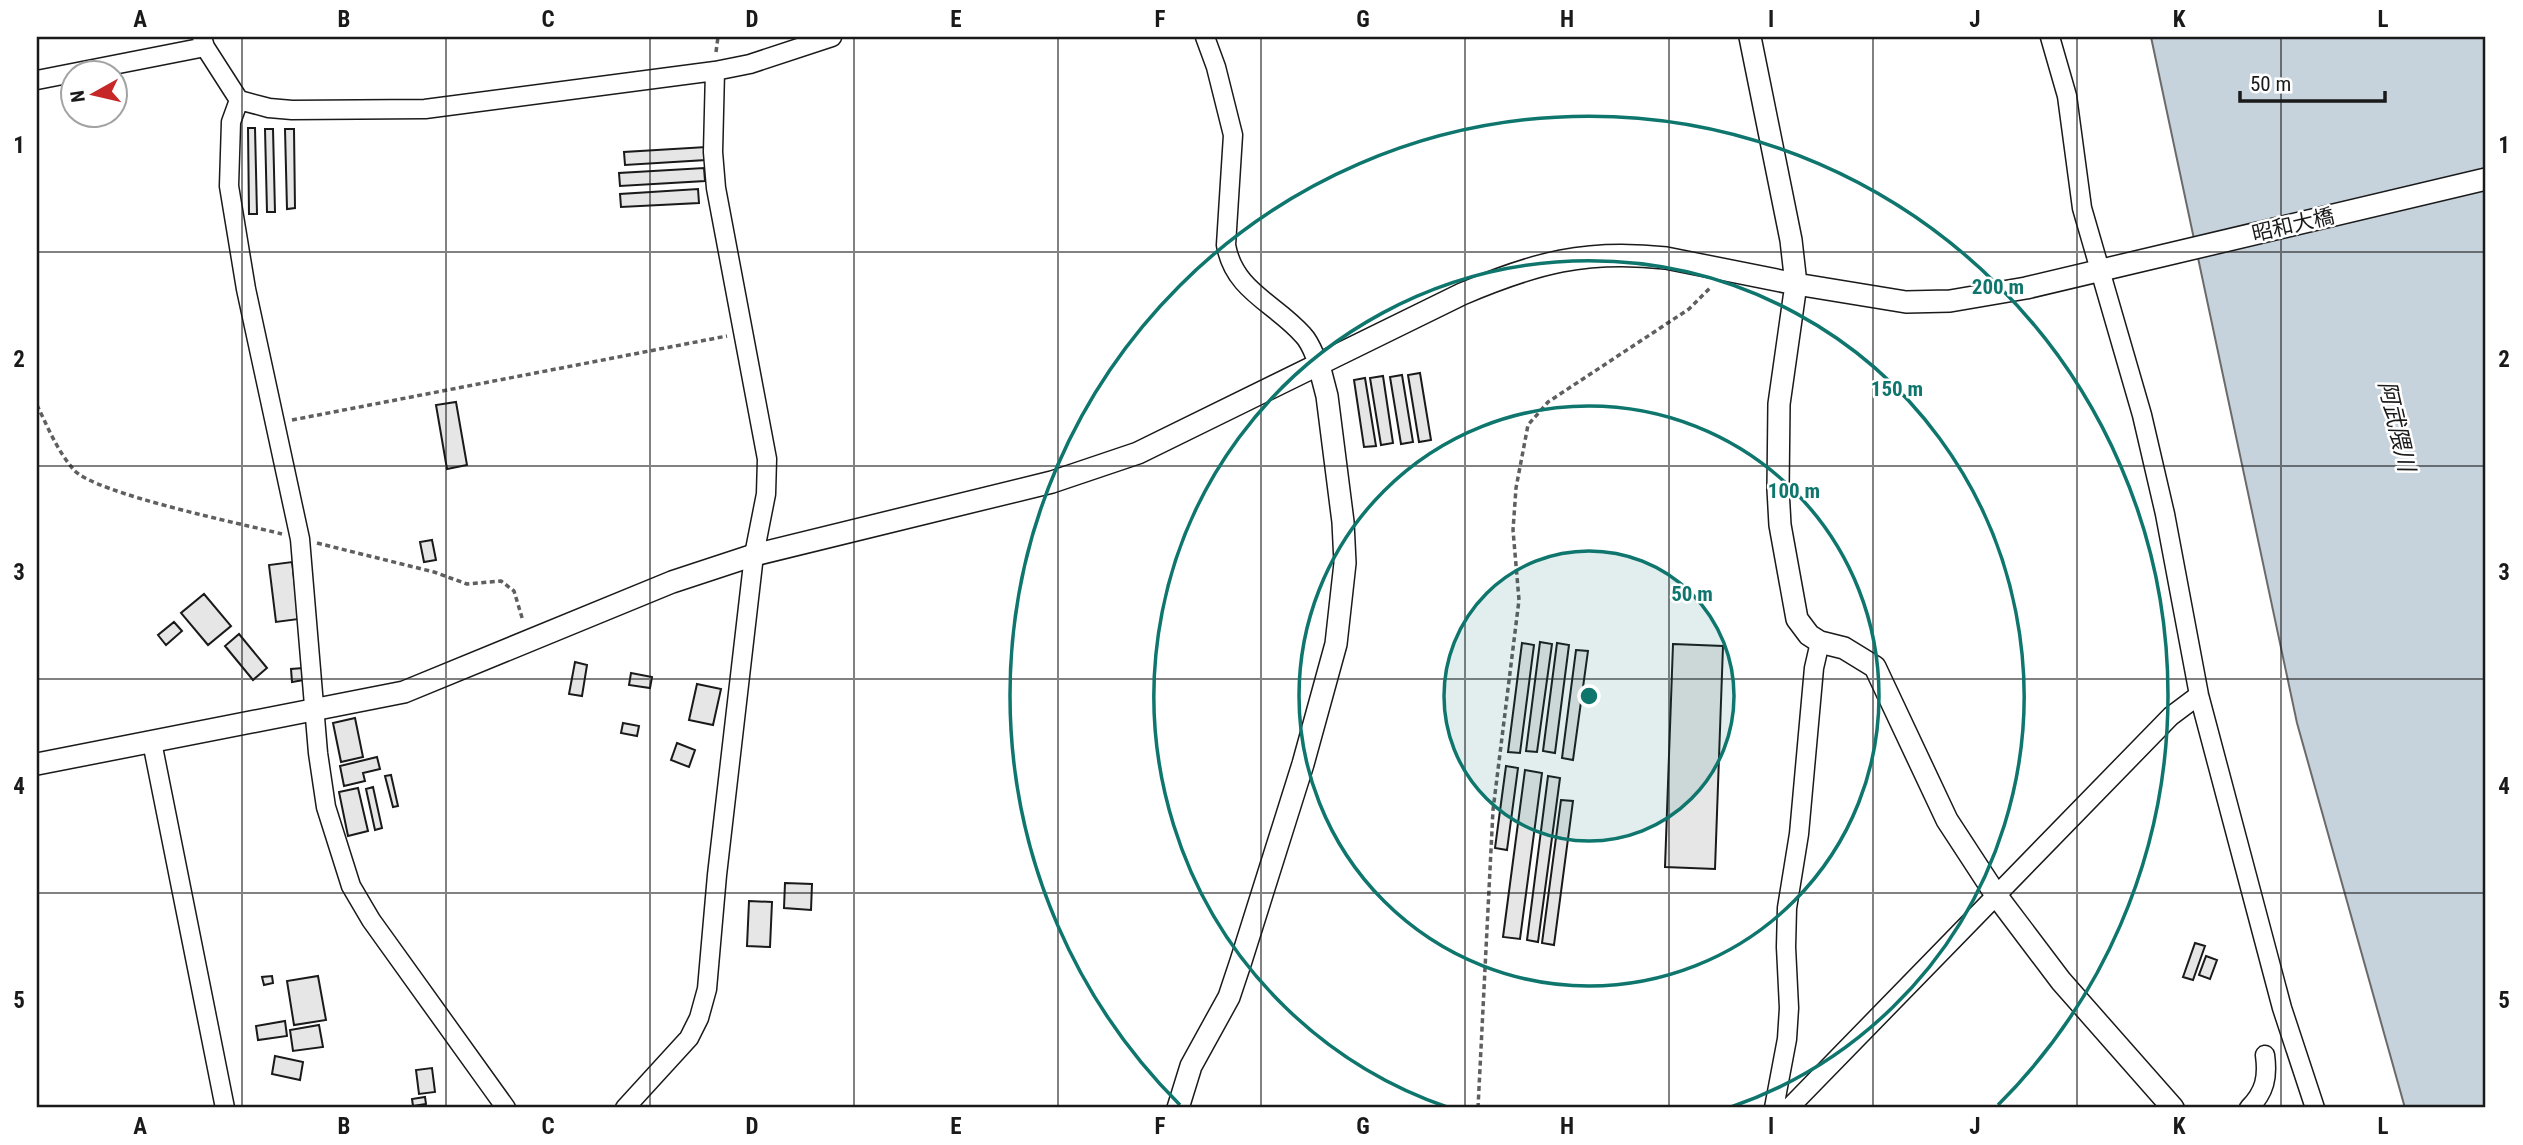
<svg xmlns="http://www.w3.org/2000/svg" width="2523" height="1145" viewBox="0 0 2523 1145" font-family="'Roboto Condensed','Noto Sans JP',sans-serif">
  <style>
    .water { fill: #c6d2dc; stroke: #6a6a6a; stroke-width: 2 }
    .building { fill: #e6e6e6; stroke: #1a1a1a; stroke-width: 2 }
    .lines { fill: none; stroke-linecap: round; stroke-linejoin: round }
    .minor-casing { stroke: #1a1a1a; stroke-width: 21 }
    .tertiary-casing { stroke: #1a1a1a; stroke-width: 24 }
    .path { stroke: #5f5f5f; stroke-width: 3.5; stroke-dasharray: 5 3.5; stroke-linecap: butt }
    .minor { stroke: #fff; stroke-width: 18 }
    .tertiary { stroke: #fff; stroke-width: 21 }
    .grid { fill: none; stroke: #1a1a1a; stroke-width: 2; stroke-opacity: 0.55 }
    .ring { fill: none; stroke: #0f766e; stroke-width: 3.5 }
    .labels { text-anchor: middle; stroke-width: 5; stroke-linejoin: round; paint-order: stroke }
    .street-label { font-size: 21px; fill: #1a1a1a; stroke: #fff }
    .water-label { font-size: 23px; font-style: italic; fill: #1a1a1a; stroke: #fff }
    .centre { fill: #0f766e; stroke: #fff; stroke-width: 3.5 }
    .ring-label { font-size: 21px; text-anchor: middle; font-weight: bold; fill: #0f766e; stroke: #fff; stroke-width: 5; stroke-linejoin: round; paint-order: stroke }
    .neatline { fill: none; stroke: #1a1a1a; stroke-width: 2.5 }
    .grid-label { font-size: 23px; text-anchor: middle; font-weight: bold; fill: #1a1a1a }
  </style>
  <rect width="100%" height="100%" fill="#fff"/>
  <path class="water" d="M2151 37H2486V1108H2405L2297 723Z"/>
  <path class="building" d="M248 128H255L257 214H249Z
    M265 129H273L275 212H267Z
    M285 129H294L295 208 287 209Z
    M706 147V160L625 165 624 152Z
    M704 168 705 181 620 186 619 173Z
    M698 189 699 203 621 207 620 194Z
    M1420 373 1431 440 1419 442 1408 375Z
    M1402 375 1413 442 1401 444 1390 377Z
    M1383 376 1393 443 1381 445 1370 378Z
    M1365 378 1376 446 1364 447 1354 380Z
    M456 402 467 465 447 469 436 405Z
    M432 540 436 560 424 562 420 542Z
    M292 562 299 619 276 622 269 565Z
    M204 594 231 626 208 645 181 613Z
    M174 622 182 631 166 645 158 635Z
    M239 634 267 668 253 680 225 646Z
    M1540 642 1552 644 1537 752 1526 751Z
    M1522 643 1534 645 1520 753 1508 752Z
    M1557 643 1569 645 1555 753 1543 751Z
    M1673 644 1723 646 1715 869 1665 867Z
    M1576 650 1588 651 1573 760 1562 758Z
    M575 662 587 665 582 696 569 694Z
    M303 668 304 680 292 682 291 669Z
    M631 673 652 677 650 688 629 685Z
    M697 684 721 689 713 725 689 720Z
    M355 718 363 757 341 762 333 723Z
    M623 723 639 726 637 736 621 733Z
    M677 743 695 750 689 767 671 760Z
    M377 757 380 769 363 773 365 781 344 786 340 766Z
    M1506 766 1518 768 1507 850 1495 848Z
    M1525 770 1542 773 1520 939 1503 937Z
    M391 775 398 806 393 807 385 776Z
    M1548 776 1560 778 1538 942 1527 940Z
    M373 787 382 828 375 830 366 789Z
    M358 788 368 831 348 836 339 792Z
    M1561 800 1573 801 1554 945 1542 943Z
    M785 883 812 884 811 910 784 908Z
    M749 901 772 902 770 947 747 946Z
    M2195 943 2205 946 2193 980 2183 977Z
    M2206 956 2217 960 2210 979 2199 975Z
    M272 976 273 983 264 985 262 977Z
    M318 976 326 1020 294 1025 287 981Z
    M285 1021 287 1036 258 1040 256 1026Z
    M319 1025 323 1047 293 1051 290 1030Z
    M275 1056 303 1062 300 1080 272 1074Z
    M432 1068 435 1092 419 1094 416 1070Z
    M425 1097 426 1104 413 1106 412 1099Z"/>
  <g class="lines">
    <defs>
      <path id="minor" d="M202 37 205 47 239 100 269 108 292 110 425 109 715 71 750 64 832 37
        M1205 37 1216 67 1233 135 1226 245C1234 291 1275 303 1303 335 1311 343 1314 355 1319 365
        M2050 37 2067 96 2082 208 2142 415 2165 514 2199 695 2282 1008 2315 1108
        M37 80 205 47
        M239 100 231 122 229 186 246 289 300 539 318 753 326 807 351 886 371 920 506 1108
        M152 742 225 1108
        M625 1108 689 1038 699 1018 707 989 717 875 754 555 766 494 767 459 716 188 713 152 715 71
        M1774 1108 1787 1039 1789 1008 1786 947 1787 908 1799 834 1814 668 1820 642
        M1789 1108 2171 716 2199 695
        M2249 1108C2265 1092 2268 1077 2265 1055"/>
      <path id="tertiary" d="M1750 37 1791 240 1796 284 1779 404 1778 489 1780 525 1797 619 1809 635 1820 642 1844 648 1875 667 1947 820 1996 895 2061 981 2173 1108
        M37 764 404 692 672 582 754 555 1052 482 1138 453 1462 294C1535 263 1586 249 1666 258L1796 284 1906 302 1950 301 2026 288 2486 179
        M1178 1108 1191 1066 1229 997 1241 961 1303 764 1336 644 1345 563 1343 522 1327 396 1319 365"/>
    </defs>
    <use href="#minor" class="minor-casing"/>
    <use href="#tertiary" class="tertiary-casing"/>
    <path class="path" d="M716 52 718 37
      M37 405C47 426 58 452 74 470 96 494 243 524 282 534
      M292 420 727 336
      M317 543 434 572 467 584 501 581 514 591 523 621
      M1478 1108 1493 810 1519 600 1513 530 1516 488 1528 425 1548 402 1689 309 1711 287"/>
    <use href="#minor" class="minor"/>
    <use href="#tertiary" class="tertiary"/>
  </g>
  <path class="grid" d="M242 37V1108M446 37V1108M650 37V1108M854 37V1108M1058 37V1108M1261 37V1108M1465 37V1108M1669 37V1108M1873 37V1108M2077 37V1108M2281 37V1108M37 252H2486M37 466H2486M37 679H2486M37 893H2486"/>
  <circle cx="1589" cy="696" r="145" fill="#0f766e" fill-opacity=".12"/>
  <g class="ring">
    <circle cx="1589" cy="696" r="145"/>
    <circle cx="1589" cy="696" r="290"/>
    <path d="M1447 1107A435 435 0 1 1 1731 1107"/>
    <path d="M1180 1105A579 579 0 1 1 1998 1105"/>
  </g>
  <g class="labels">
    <g class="street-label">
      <text transform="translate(2293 225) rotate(-13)" y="7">昭和大橋</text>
    </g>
    <g class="water-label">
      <text transform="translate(2397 426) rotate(77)" y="8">阿武隈川</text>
    </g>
  </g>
  <circle cx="1589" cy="696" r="10" class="centre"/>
  <g class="ring-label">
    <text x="1998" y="294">200 m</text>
    <text x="1897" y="396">150 m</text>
    <text x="1794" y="498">100 m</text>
    <text x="1692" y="601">50 m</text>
  </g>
  <rect width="2523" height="1145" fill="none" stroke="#ffffff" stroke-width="77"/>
  <g transform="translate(94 94) rotate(262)"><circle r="33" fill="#ffffff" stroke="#a3a3a3" stroke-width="2"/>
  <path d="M0-5L12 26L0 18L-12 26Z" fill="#c62828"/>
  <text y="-10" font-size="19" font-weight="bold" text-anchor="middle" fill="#1a1a1a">N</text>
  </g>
  <path d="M2240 91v10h145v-10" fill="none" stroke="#1a1a1a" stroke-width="3.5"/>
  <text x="2250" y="91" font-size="21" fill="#1a1a1a" stroke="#ffffff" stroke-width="5" paint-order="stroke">50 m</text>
  <rect x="38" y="38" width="2446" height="1068" class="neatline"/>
  <g class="grid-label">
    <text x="140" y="27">A</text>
    <text x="344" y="27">B</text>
    <text x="548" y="27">C</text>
    <text x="752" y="27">D</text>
    <text x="956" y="27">E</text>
    <text x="1160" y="27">F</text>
    <text x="1363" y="27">G</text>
    <text x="1567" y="27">H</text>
    <text x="1771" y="27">I</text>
    <text x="1975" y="27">J</text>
    <text x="2179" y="27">K</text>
    <text x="2383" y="27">L</text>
    <text x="19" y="153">1</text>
    <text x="2504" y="153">1</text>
    <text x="19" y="367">2</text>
    <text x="2504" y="367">2</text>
    <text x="19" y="580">3</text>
    <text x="2504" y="580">3</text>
    <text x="19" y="794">4</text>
    <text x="2504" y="794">4</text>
    <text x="19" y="1008">5</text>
    <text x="2504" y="1008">5</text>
    <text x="140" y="1134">A</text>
    <text x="344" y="1134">B</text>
    <text x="548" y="1134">C</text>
    <text x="752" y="1134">D</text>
    <text x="956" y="1134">E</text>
    <text x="1160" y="1134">F</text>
    <text x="1363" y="1134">G</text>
    <text x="1567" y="1134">H</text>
    <text x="1771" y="1134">I</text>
    <text x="1975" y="1134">J</text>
    <text x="2179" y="1134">K</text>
    <text x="2383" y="1134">L</text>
  </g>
</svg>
